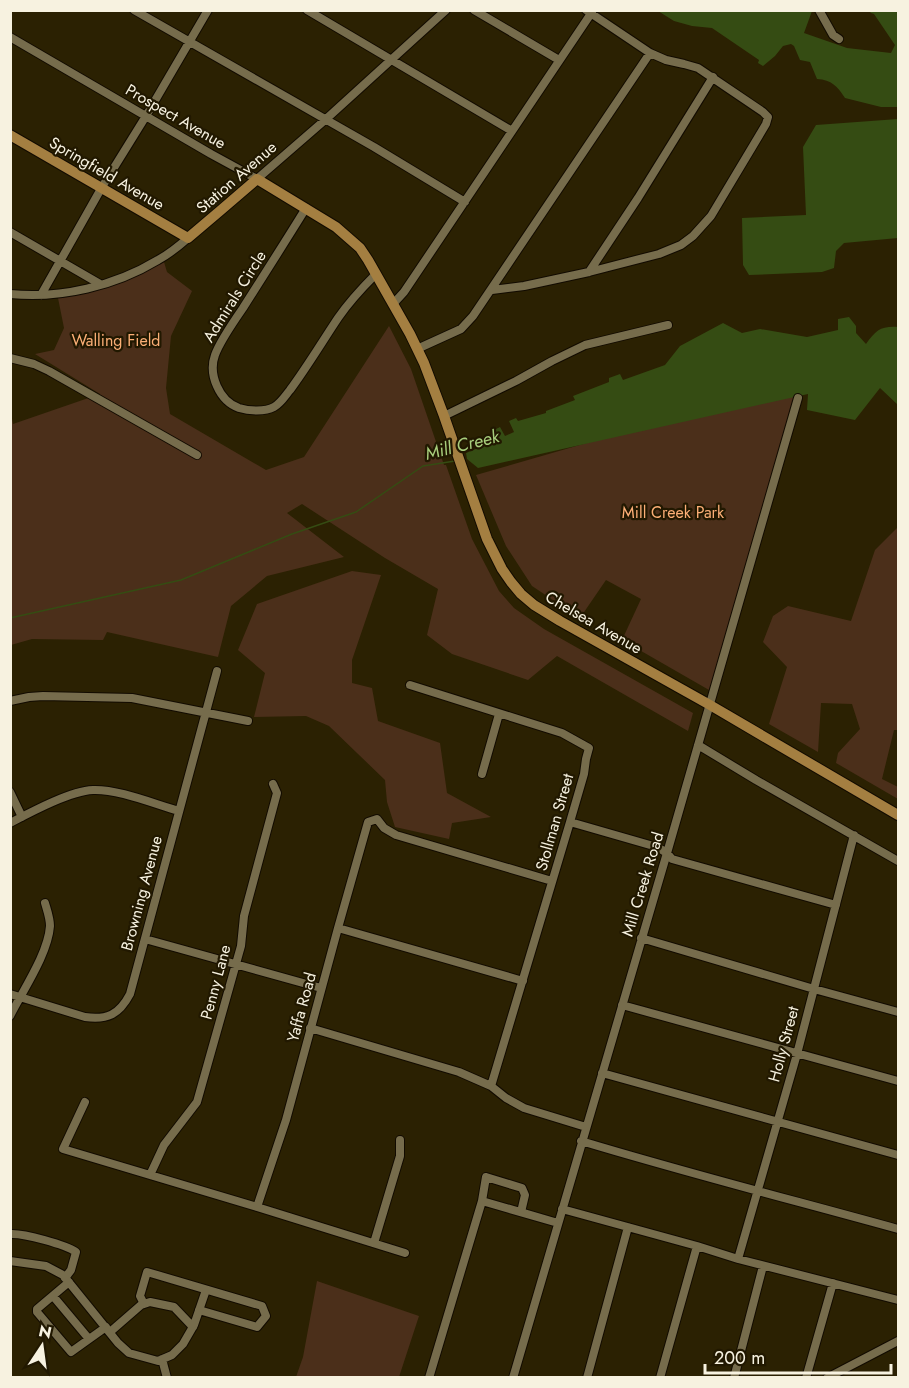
<svg xmlns="http://www.w3.org/2000/svg" width="909" height="1388" viewBox="0 0 909 1388" font-family="Jost,sans-serif">
  <style>
    .green { fill: #4b2f1a }
    .water { fill: #354c13 }
    .lines { fill: none; stroke-linecap: round; stroke-linejoin: round }
    .stream { stroke: #354c13; stroke-width: 1.5 }
    .minor-casing { stroke: #120b00; stroke-width: 10 }
    .major-casing { stroke: #120b00; stroke-width: 12 }
    .minor { stroke: #766c4c; stroke-width: 8 }
    .major { stroke: #a47f41; stroke-width: 10 }
    .labels { text-anchor: middle; stroke-width: 4.5; stroke-linejoin: round; paint-order: stroke }
    .street-label { font-size: 16px; fill: #f7f2e0; stroke: #211800 }
    .park-label { font-size: 16px; fill: #fcaf76; stroke: #211800 }
    .water-label { font-size: 18px; font-style: italic; fill: #a8ce7c; stroke: #211800 }
  </style>
  <rect width="100%" height="100%" fill="#2b2102"/>
  <path class="green" d="M164 262 167 272 192 291 171 336 166 388 170 414 266 470 304 457 389 326 411 369 444 465H446L472 539 499 591 514 608 544 629 693 713 688 731 557 656 528 680 452 654 427 635 438 589 385 558 302 504 287 513 344 557 267 576 231 606 218 657 107 632 103 640 32 639 11 645 10 408 13 424 100 394 35 354 54 350 64 328 58 298 115 284Z
    M800 393 716 694 622 640 641 599 606 580 580 618 532 586 506 546 476 475 725 403Z
    M898 527V730H894L882 779 898 787V799L836 763 838 753 860 729 852 704 821 703 818 752 769 724 787 667 763 642 773 616 788 606 851 621 875 550Z
    M352 571 381 575 352 660V683L372 688 378 721 440 743 447 793 491 817 452 823 449 839 395 827 387 802 385 780 329 726 306 716 254 717 265 673 238 650 257 604Z
    M317 1281 419 1316 399 1377H296L303 1357Z"/>
  <path class="water" d="M658 11H812L804 33 847 48 891 53 895 45 874 14 871 13 869 11H898V107H881L845 98C837 86 832 80 817 79L810 62 800 60 794 46 791 44 783 46 775 56 763 66 758 63 759 60 712 28 692 26 674 21Z
    M898 119V238L844 243 836 251 834 268 822 272 749 275 743 265 742 218 806 215 803 147 816 125Z
    M849 317 856 326V333L866 344C876 330 881 326 898 327V405L880 388 855 420 807 410 808 394 478 468 467 459 466 453 478 448 476 442 479 440 482 447 487 445 484 437 488 436 491 443 497 440 494 430 500 427 505 436 514 432 509 421 516 418 518 421 546 413V411L575 400 573 396 609 382V378L620 374 623 380 665 365 680 346 723 323 742 333 760 329 807 337 838 330V319Z"/>
  <g class="lines">
    <path class="stream" d="M10 618 181 580 292 534 356 512 423 466 455 461"/>
    <defs>
      <path id="minor" d="M134 10 374 147 465 202
        M307 10 512 131
        M474 10 559 60
        M819 10 833 35 839 39
        M10 37 211 154 257 179 325 120 446 10
        M306 208C285 242 264 275 243 308 234 321 220 341 215 355 208 374 219 401 239 408 249 411 265 412 274 407 281 403 285 396 290 390 307 367 322 342 338 318 349 302 362 288 376 274
        M10 232 100 284
        M589 272 638 198 713 77
        M492 290 524 286 589 272 659 254 681 245 693 236 711 216 766 124 768 117 763 112 698 68 684 64 666 60 650 53 586 10
        M10 294C61 299 115 286 158 260 169 254 179 246 188 238
        M41 295 102 187 146 116 208 10
        M393 304 404 292 592 12
        M417 349 461 329 473 316 650 53
        M10 358 34 364 49 371 197 455
        M444 416 516 381 552 361 585 345 668 325
        M410 685 562 733 589 748 586 759 584 774 570 822 491 1086
        M10 701 29 697 43 696 132 698 248 721
        M698 745 756 780 898 861
        M482 774 499 714
        M10 792 22 817
        M570 822 657 847 667 853 672 859 836 905
        M10 823C31 812 70 791 93 790 118 789 154 804 179 811
        M338 928 523 981
        M641 938 814 989 898 1012
        M145 939 321 988
        M10 994 85 1017C107 1020 119 1015 130 994L217 671
        M622 1005 898 1081
        M10 1016C23 990 48 954 50 926 50 918 47 910 45 903
        M310 1028 459 1072 491 1086 506 1098 524 1108 586 1127
        M602 1073 898 1155
        M85 1102 63 1149 257 1207 405 1253
        M581 1141C687 1173 793 1200 898 1229
        M150 1175 164 1145 197 1102 241 946 244 916 277 793 273 784
        M482 1201 558 1223
        M257 1207 286 1120 338 928 368 822 377 819 384 828 396 835 552 881
        M562 1209 697 1246 738 1259 898 1300
        M10 1234C24 1233 66 1245 76 1252L71 1270 65 1278
        M374 1243 400 1156V1140
        M738 1259 797 1054 854 835
        M10 1261 46 1266 63 1275 118 1343 129 1353 158 1361 172 1355 183 1344 194 1325 206 1290
        M69 1282 37 1309V1312L71 1352 106 1327
        M53 1296 89 1339
        M144 1304 140 1296 147 1272 262 1306 266 1316 257 1327 199 1310
        M110 1332 141 1305 150 1302 174 1307 193 1327
        M162 1359 167 1378
        M429 1378 482 1201 486 1177 522 1188 525 1195 521 1212
        M513 1378 667 853 798 398
        M587 1378 628 1227
        M660 1378 697 1246
        M734 1378 763 1266
        M806 1378 833 1283
        M827 1378 898 1341"/>
      <path id="major" d="M10 135 188 238 221 210 257 179 336 227 360 248 368 260 410 334 424 363 444 416 487 539 502 569 511 582 521 594 534 605 560 621 710 705 898 815"/>
    </defs>
    <use href="#minor" class="minor-casing"/>
    <use href="#major" class="major-casing"/>
    <use href="#minor" class="minor"/>
    <use href="#major" class="major"/>
  </g>
  <g class="labels">
    <g class="street-label">
      <text transform="translate(176 116) rotate(30)" y="6">Prospect Avenue</text>
      <text transform="translate(107 173) rotate(30)" y="6">Springfield Avenue</text>
      <text transform="translate(236 177) rotate(-41)" y="6">Station Avenue</text>
      <text transform="translate(234 296) rotate(-58)" y="6">Admirals Circle</text>
      <text transform="translate(594 622) rotate(30)" y="6">Chelsea Avenue</text>
      <text transform="translate(554 822) rotate(-74)" y="6">Stollman Street</text>
      <text transform="translate(642 884) rotate(-73)" y="6">Mill Creek Road</text>
      <text transform="translate(141 893) rotate(-75)" y="6">Browning Avenue</text>
      <text transform="translate(215 982) rotate(-75)" y="6">Penny Lane</text>
      <text transform="translate(301 1007) rotate(-75)" y="6">Yaffa Road</text>
      <text transform="translate(783 1044) rotate(-75)" y="6">Holly Street</text>
    </g>
    <g class="park-label">
      <text x="116" y="346">Walling Field</text>
      <text x="673" y="518">Mill Creek Park</text>
    </g>
    <g class="water-label">
      <text transform="translate(462 445) rotate(-14)" y="6">Mill Creek</text>
    </g>
  </g>
  <rect width="909" height="1388" fill="none" stroke="#f7f2e0" stroke-width="24"/>
  <g transform="translate(42 1346) rotate(13)" stroke="#211800" stroke-width="4.5" paint-order="stroke">
  <path d="M0-4.5L10 22L0 15L-10 22Z" fill="#f7f2e0"/>
  <text y="-9" font-size="16" font-weight="bold" text-anchor="middle" fill="#f7f2e0">N</text>
  </g>
  <path d="M705 1364v9h186v-9" fill="none" stroke="#f7f2e0" stroke-width="3"/>
  <text x="714" y="1364" font-size="18" fill="#f7f2e0" stroke="#211800" stroke-width="4.5" paint-order="stroke">200 m</text>
</svg>
